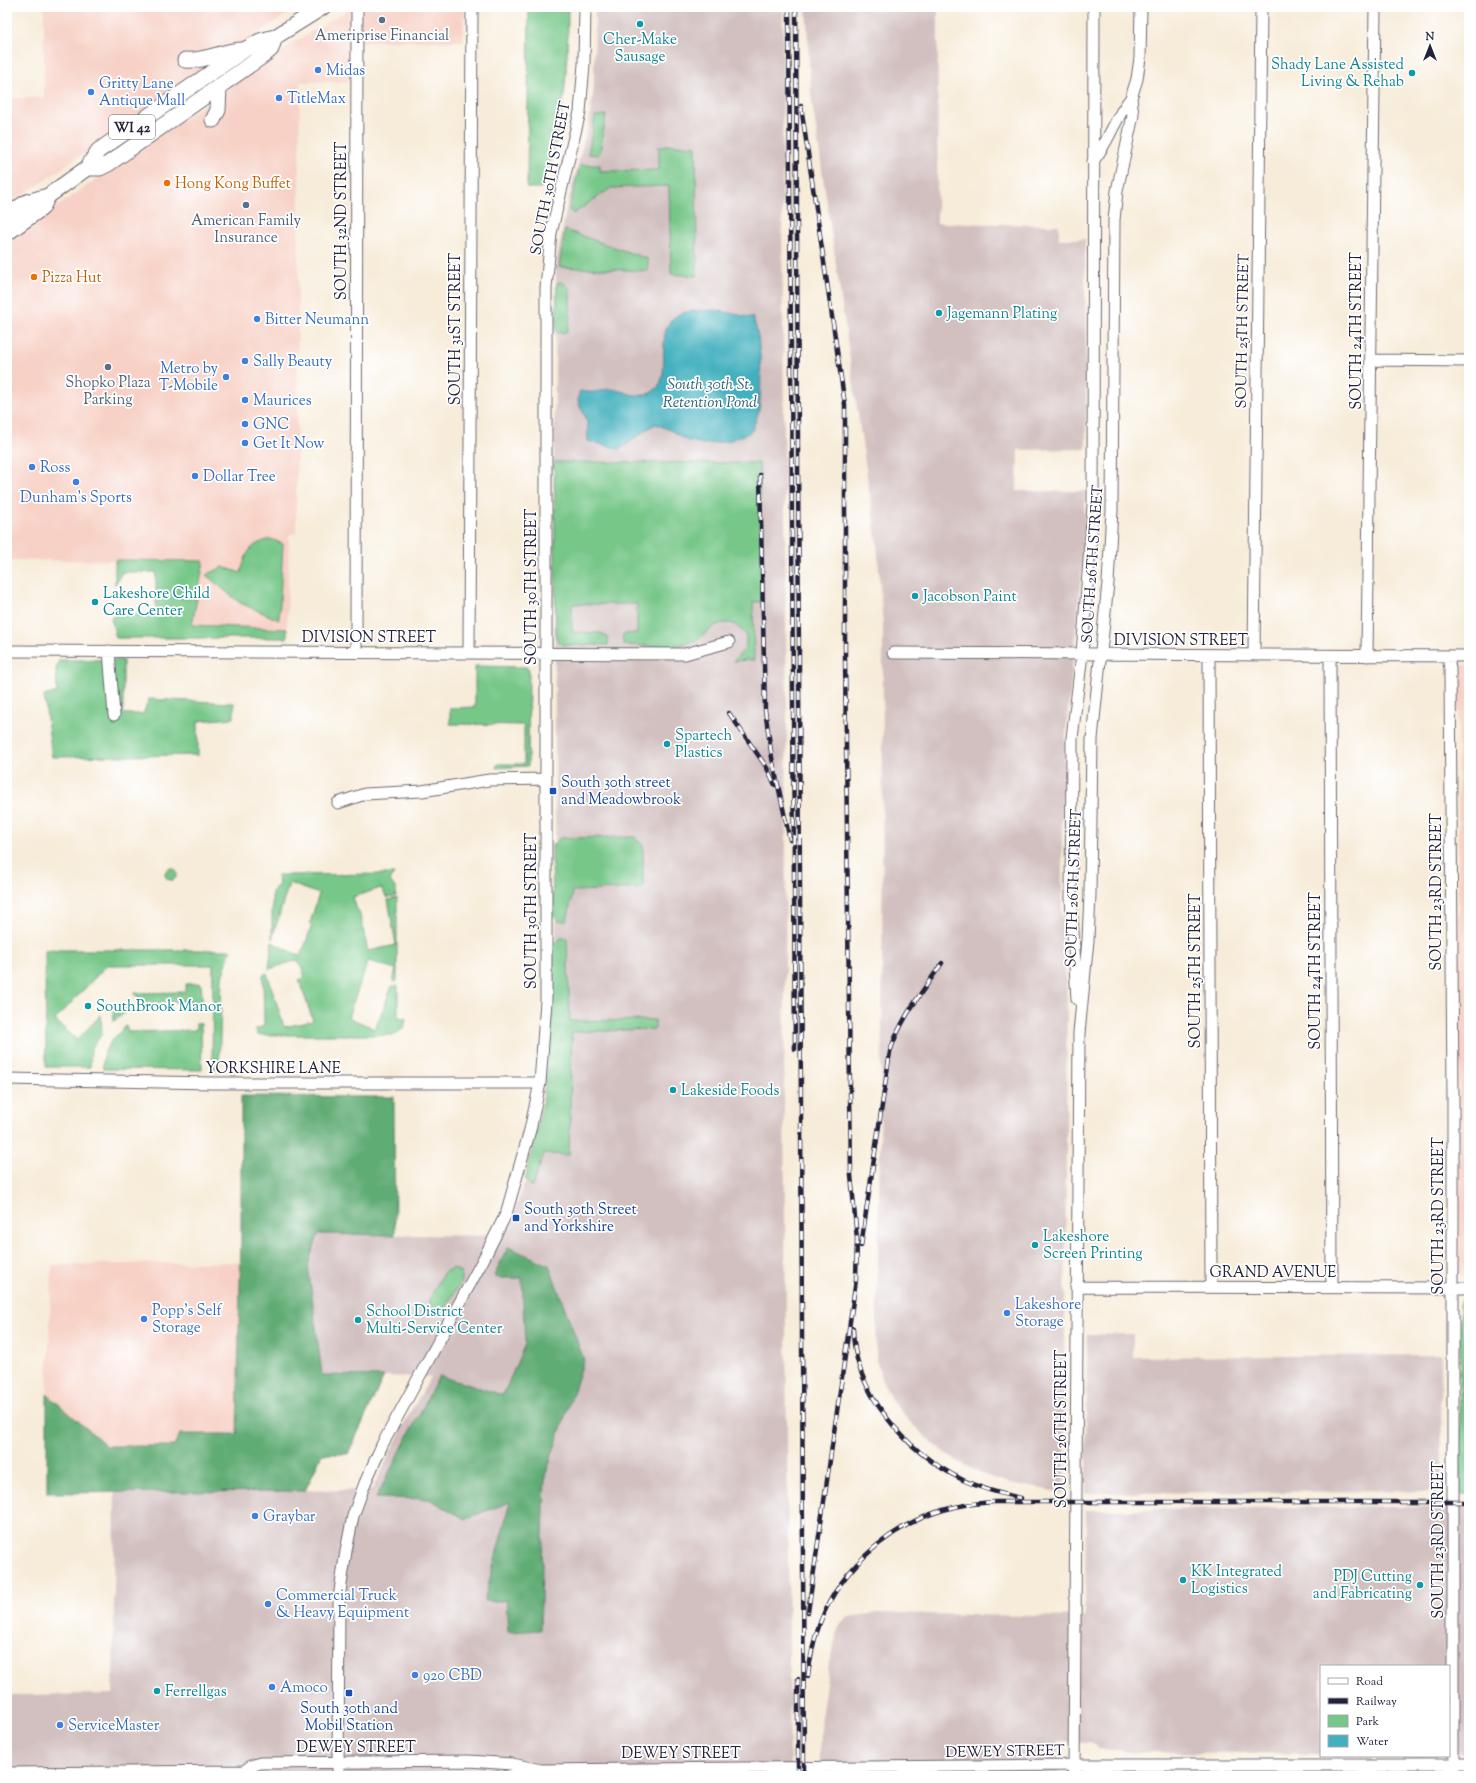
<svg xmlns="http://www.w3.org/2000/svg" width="1476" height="1783" viewBox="0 0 1476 1783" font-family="'Sorts Mill Goudy',serif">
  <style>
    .built { fill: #f7d1c6 }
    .industrial { fill: #d2bfbf }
    .green { fill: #77c789; stroke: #4c7462 }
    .forest { fill: #61ac75; stroke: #426758 }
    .water { fill: #42b0be; stroke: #32697c }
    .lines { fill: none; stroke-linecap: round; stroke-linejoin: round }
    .minor-casing { stroke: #6d6972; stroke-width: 13 }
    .major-casing { stroke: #6d6972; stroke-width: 17 }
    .minor { stroke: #fff; stroke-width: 11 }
    .major { stroke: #fff; stroke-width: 15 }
    .rail-casing { stroke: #22223b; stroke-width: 4.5 }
    .rail { stroke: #fff; stroke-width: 3; stroke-dasharray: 9; stroke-linecap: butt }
    .service-dot { fill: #5c6f8a; stroke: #fff; stroke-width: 1.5 }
    .culture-dot { fill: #0f9aa8; stroke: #fff; stroke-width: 1.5 }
    .shop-dot { fill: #3f7fe0; stroke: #fff; stroke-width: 1.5 }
    .food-dot { fill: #e8710a; stroke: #fff; stroke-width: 1.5 }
    .transit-dot { fill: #1a4fb4; stroke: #fff; stroke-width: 1.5 }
    .labels { text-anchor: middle; stroke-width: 3.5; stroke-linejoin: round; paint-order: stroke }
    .shield { fill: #fff; stroke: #646476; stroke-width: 1 }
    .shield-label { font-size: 14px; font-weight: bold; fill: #22223b }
    .service-label { font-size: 15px; fill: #4e5e75; stroke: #fff }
    .culture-label { font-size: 15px; fill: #0d838f; stroke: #fff; text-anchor: start }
    .shop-label { font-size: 15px; fill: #366cbe; stroke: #fff; text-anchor: start }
    .street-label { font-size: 15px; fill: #22223b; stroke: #fff }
    .food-label { font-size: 15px; fill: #c56008; stroke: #fff; text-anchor: start }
    .transit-label { font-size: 15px; fill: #164399; stroke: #fff; text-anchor: start }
    .water-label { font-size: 16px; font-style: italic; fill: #306276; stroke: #fff }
  </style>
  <rect width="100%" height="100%" fill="#fff"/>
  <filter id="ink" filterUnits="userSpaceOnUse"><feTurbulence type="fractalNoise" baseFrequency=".025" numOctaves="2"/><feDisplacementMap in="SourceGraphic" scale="8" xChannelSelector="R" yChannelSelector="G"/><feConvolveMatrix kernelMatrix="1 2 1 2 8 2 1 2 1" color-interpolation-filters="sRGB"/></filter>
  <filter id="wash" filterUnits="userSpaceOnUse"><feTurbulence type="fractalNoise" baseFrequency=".012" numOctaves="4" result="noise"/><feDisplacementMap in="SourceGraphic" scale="16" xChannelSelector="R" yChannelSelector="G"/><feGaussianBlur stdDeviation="0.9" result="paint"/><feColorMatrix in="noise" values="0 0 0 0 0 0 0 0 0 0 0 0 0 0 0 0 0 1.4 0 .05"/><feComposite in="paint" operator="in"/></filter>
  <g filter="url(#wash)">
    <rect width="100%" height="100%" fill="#f7ecd9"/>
    <path class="built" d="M44 7H297L7 206V98H44Z
      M353 7H464L463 41H351L350 82H300L296 533 289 535 287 629 192 625 203 561 7 560V241L296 41Z
      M1469 664V1279L1459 1274 1458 675 1460 665Z
      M241 1262 237 1435 180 1434 174 1446H107L47 1394 52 1265Z"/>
    <path class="industrial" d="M595 7H783L782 223 787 715 784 1098 790 1776H7V1695L113 1694 115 1492 372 1490 408 1416 431 1377 237 1374 241 1233 506 1236 532 1161 543 1122 556 1005 554 462 556 277 557 258 567 205 589 122 594 86Z
      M806 7H938L937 223 1059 225V239H1085L1086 449 1018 450 1017 491H1085L1083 556 1065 743 1062 801V912L1067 997 1064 1493 1010 1483 984 1475 954 1459 932 1443 909 1421 891 1399 881 1377 876 1357 882 1035 883 626 877 544 811 94Z
      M1133 1334V1357L1441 1355 1442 1491 1086 1493 1087 1335Z
      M1401 1506 1469 1508V1754H1449V1666H1321V1754L1140 1752 1099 1749 1090 1742H1058L1059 1776H819L822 1711 829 1663 839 1626 849 1617 876 1613 1085 1617 1086 1510Z"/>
    <path class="green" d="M529 7H568C568 68 565 131 541 188H527Z
      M606 115 600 153 598 155 588 154 595 116Z
      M669 145 696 146 697 276 671 274 669 186 611 188 573 214 569 210 580 165H600V171L659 170V146Z
      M565 230 648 259V271L559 267Z
      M559 282 564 283 570 289V317L567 332 558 333 556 331 557 283Z
      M554 462 759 463 762 602H753L754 660 733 661 746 648V634C739 628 735 622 725 623 712 623 704 638 691 642 671 649 645 645 624 645L622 637 624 634 637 633V604H572V632L601 633 608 638V645H563L556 639Z
      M271 539 283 544 279 620 240 603 206 575 223 567 241 573C246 553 249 544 271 539Z
      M115 560 204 561 192 625 287 629V638H116L111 618 115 615 156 614V572H122L115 585Z
      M59 660H123V714H143L149 699 234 703V718L198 721V755L52 757 44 696 57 692 56 670Z
      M475 666 526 667 529 669 528 766 496 768 498 764H524V725L450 724V708L475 707Z
      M635 837 643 846V888L573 891 567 921H558L553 916 552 845 560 838Z
      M165 874a6 6 0 1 1 12 0a6 6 0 1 1-12 0Z
      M394 874 390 881 396 889V896L387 898 381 888 353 897 357 910 359 911 368 951 396 945 388 900 397 898V981L393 982 396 969 368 961 348 1017 375 1029 392 986H398V1017L406 1019 404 1028 394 1035H257L256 1029 264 1026 263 975 267 973 284 1027 313 1021 299 980 305 977 298 960 269 969 272 942 301 956 312 925 310 923 319 894 289 883 272 939V892L279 884 277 875Z
      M561 938H567L570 1021 655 1020V1029L572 1032 569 1155 544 1154 532 1187 525 1180 543 1102 553 993 552 945Z
      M45 950H231L222 977 219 1068H212L213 965H107L55 1020 77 1040 101 1015 102 1034 91 1049 90 1067H46Z
      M201 983 203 1009H196V1001L143 1003 134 993 185 992 186 984Z
      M122 1006 136 1010 126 1012 114 1021 113 1012Z
      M196 1023 201 1024 202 1070 103 1069C102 1047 111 1041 126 1026L129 1032 196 1030Z
      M453 1268 461 1272V1282L443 1311H435L430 1304V1298L444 1272Z
      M1465 1298H1469V1493H1460V1305L1462 1300Z"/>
    <path class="forest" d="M241 1096 394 1097 395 1235 318 1234 308 1265 322 1375 384 1376 348 1454H322L305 1491 47 1493V1394L107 1446H174L180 1434H237L241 1233Z
      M508 1247 549 1265 584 1360 545 1476 540 1630 508 1632 506 1601H484L510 1502 465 1519 429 1499 376 1498 439 1376 503 1395 525 1344 522 1278H498L494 1276Z"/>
    <path class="water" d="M715 310 753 318C762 341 762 384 759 409 758 416 754 425 751 432L726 442 703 444 685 440 672 431 656 424C642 431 633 441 620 449L588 441C587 435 588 427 587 422 584 410 574 404 580 391 587 392 593 393 599 391 603 391 607 388 611 389 622 390 632 397 644 395 681 387 649 334 676 316 686 309 703 311 715 310Z"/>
  </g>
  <g filter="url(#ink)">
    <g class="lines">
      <defs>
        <path id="minor" d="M1093 161C1109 142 1115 117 1131 98
          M1371 360 1469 361
          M7 651 685 654 729 642
          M109 651 114 715
          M356 652 357 7
          M469 652 472 7
          M893 653 1469 656
          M1209 655 1211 1287
          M1254 655 1261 7
          M1330 656 1332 1287
          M1367 656 1375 7
          M1448 656 1450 669 1453 1098V1776
          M338 803 365 794 422 791 489 780 546 779
          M1077 999 1071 898 1072 738 1082 654 1093 506 1094 7
          M7 1079 212 1083H540
          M1076 1287 1469 1288
          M244 1771 251 1766 260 1763 469 1761 512 1764 541 1770 1074 1765H1469
          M7 1773 244 1771 251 1776
          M338 1776 339 1598 346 1551 353 1516 365 1483 383 1443 483 1260 506 1214 530 1130 540 1083 546 1001V288L551 233 580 112 584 64 585 7
          M508 1776 537 1771
          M1074 1776 1079 1033 1088 940 1090 894 1092 739 1108 583 1112 510 1114 220 1117 191 1133 115 1131 98 1137 79 1140 58 1141 7"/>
        <path id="major" d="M185 60C204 62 222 51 241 50
          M213 120 218 110 219 87
          M87 168H100L108 164 264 55 271 49 275 37
          M7 215 27 202 48 196 87 168 98 151 244 50 260 41 275 37 323 7
          M7 233 42 208 48 196"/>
      </defs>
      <use href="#minor" class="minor-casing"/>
      <use href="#major" class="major-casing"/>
      <use href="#minor" class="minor"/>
      <use href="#major" class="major"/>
      <defs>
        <path id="rail" d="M789 7 795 1049
          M796 7 804 1776
          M801 106 845 405V657L851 1175 857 1239 856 1280 808 1612
          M760 475 765 710 772 758 790 840
          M729 713 767 768 775 785
          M861 1246 890 1052C900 1019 923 991 942 963
          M853 1328C853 1392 907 1453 963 1480 982 1489 1001 1494 1021 1498
          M808 1676C810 1661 812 1646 817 1632 834 1574 887 1527 943 1510 960 1505 977 1503 994 1502H1469
          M798 1776V1679"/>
      </defs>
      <use href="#rail" class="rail-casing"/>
      <use href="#rail" class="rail"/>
    </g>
  </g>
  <g class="service-dot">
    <circle cx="382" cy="20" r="4"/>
    <circle cx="246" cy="205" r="4"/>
    <circle cx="108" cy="367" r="4"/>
  </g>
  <g class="culture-dot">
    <circle cx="640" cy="24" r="4"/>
    <circle cx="1412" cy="73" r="4"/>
    <circle cx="939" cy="313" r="4"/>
    <circle cx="915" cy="596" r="4"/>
    <circle cx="95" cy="602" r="4"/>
    <circle cx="667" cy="744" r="4"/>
    <circle cx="88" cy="1006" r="4"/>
    <circle cx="673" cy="1090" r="4"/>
    <circle cx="1035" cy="1245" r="4"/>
    <circle cx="358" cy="1320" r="4"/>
    <circle cx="1183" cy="1580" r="4"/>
    <circle cx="1420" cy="1585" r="4"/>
    <circle cx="157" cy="1691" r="4"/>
  </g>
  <g class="shop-dot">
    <circle cx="318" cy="70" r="4"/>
    <circle cx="91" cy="92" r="4"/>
    <circle cx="279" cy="98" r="4"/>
    <circle cx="257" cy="319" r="4"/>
    <circle cx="245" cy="361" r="4"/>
    <circle cx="226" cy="377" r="4"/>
    <circle cx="245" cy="400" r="4"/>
    <circle cx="245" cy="424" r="4"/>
    <circle cx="245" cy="443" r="4"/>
    <circle cx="32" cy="467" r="4"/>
    <circle cx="195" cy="476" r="4"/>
    <circle cx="76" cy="482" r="4"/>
    <circle cx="1007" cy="1313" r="4"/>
    <circle cx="144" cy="1319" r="4"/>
    <circle cx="255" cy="1516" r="4"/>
    <circle cx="268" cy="1604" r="4"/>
    <circle cx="415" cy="1675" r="4"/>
    <circle cx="272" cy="1687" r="4"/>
    <circle cx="60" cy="1725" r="4"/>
  </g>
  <g class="food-dot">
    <circle cx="167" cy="183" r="4"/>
    <circle cx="34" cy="277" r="4"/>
  </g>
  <g class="transit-dot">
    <rect x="549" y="787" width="8" height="8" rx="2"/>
    <rect x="512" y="1214" width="8" height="8" rx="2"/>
    <rect x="345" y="1689" width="8" height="8" rx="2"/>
  </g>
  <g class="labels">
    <rect class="shield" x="109" y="115" width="46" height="24" rx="3"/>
    <g class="shield-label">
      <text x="132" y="132">WI 42</text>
    </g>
    <g class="service-label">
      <text x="382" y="40">Ameriprise Financial</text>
      <text x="246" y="225">American Family<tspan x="246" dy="17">Insurance</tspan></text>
      <text x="108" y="387">Shopko Plaza<tspan x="108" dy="17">Parking</tspan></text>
    </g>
    <g class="culture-label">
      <text x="640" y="44" text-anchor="middle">Cher-Make<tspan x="640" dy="17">Sausage</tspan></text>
      <text x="1404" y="69" text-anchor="end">Shady Lane Assisted<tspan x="1404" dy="17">Living &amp; Rehab</tspan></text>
      <text x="947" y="318">Jagemann Plating</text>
      <text x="103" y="598">Lakeshore Child<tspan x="103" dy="17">Care Center</tspan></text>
      <text x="923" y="601">Jacobson Paint</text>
      <text x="675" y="740">Spartech<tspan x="675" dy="17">Plastics</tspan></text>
      <text x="96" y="1011">SouthBrook Manor</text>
      <text x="681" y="1095">Lakeside Foods</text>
      <text x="1043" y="1241">Lakeshore<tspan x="1043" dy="17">Screen Printing</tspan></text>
      <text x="366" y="1316">School District<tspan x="366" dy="17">Multi-Service Center</tspan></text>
      <text x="1191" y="1576">KK Integrated<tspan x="1191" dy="17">Logistics</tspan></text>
      <text x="1412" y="1581" text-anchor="end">PDJ Cutting<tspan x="1412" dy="17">and Fabricating</tspan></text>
      <text x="165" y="1696">Ferrellgas</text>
    </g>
    <g class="shop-label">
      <text x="326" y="75">Midas</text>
      <text x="99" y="88">Gritty Lane<tspan x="99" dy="17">Antique Mall</tspan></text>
      <text x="287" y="103">TitleMax</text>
      <text x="265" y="324">Bitter Neumann</text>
      <text x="253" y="366">Sally Beauty</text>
      <text x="218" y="373" text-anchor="end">Metro by<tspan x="218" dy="17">T-Mobile</tspan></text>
      <text x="253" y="405">Maurices</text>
      <text x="253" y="429">GNC</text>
      <text x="253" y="448">Get It Now</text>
      <text x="40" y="472">Ross</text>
      <text x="203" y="481">Dollar Tree</text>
      <text x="76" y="502" text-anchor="middle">Dunham's Sports</text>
      <text x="1015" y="1309">Lakeshore<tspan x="1015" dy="17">Storage</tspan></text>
      <text x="152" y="1315">Popp's Self<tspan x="152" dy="17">Storage</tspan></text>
      <text x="263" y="1521">Graybar</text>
      <text x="276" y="1600">Commercial Truck<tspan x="276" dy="17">&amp; Heavy Equipment</tspan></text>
      <text x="423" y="1680">920 CBD</text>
      <text x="280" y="1692">Amoco</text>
      <text x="68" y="1730">ServiceMaster</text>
    </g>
    <g class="street-label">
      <text transform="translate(550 178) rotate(-79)" y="5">SOUTH 30TH STREET</text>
      <text transform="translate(341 221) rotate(-90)" y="5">SOUTH 32ND STREET</text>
      <text transform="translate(455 329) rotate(-90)" y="5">SOUTH 31ST STREET</text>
      <text transform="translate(1242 331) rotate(-89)" y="5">SOUTH 25TH STREET</text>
      <text transform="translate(1356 331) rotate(-90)" y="5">SOUTH 24TH STREET</text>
      <text transform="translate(1092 564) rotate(-86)" y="5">SOUTH 26TH STREET</text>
      <text transform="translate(531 587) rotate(-90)" y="5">SOUTH 30TH STREET</text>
      <text x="369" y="642">DIVISION STREET</text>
      <text x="1181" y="645">DIVISION STREET</text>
      <text transform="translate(1073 888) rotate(-88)" y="5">SOUTH 26TH STREET</text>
      <text transform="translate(1436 892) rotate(-90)" y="5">SOUTH 23RD STREET</text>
      <text transform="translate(531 911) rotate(-90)" y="5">SOUTH 30TH STREET</text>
      <text transform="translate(1195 971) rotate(-90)" y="5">SOUTH 25TH STREET</text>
      <text transform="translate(1315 971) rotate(-90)" y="5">SOUTH 24TH STREET</text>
      <text x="273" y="1073">YORKSHIRE LANE</text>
      <text transform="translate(1438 1216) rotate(-90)" y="5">SOUTH 23RD STREET</text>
      <text x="1273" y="1277">GRAND AVENUE</text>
      <text transform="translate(1061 1429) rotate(-90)" y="5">SOUTH 26TH STREET</text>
      <text transform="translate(1438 1540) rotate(-90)" y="5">SOUTH 23RD STREET</text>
      <text x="356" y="1752">DEWEY STREET</text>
      <text transform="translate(1005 1751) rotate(-1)" y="5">DEWEY STREET</text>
      <text x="681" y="1758">DEWEY STREET</text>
    </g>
    <g class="food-label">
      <text x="175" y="188">Hong Kong Buffet</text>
      <text x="42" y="282">Pizza Hut</text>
    </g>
    <g class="transit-label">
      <text x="561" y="787">South 30th street<tspan x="561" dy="17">and Meadowbrook</tspan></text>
      <text x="524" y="1214">South 30th Street<tspan x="524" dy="17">and Yorkshire</tspan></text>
      <text x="349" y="1713" text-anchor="middle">South 30th and<tspan x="349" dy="17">Mobil Station</tspan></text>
    </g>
    <g class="water-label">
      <text x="710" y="389">South 30th St.<tspan x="710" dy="18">Retention Pond</tspan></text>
    </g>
  </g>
  <rect width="1476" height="1783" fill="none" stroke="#fff" stroke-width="24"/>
  <rect x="1320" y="1665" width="130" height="92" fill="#ffffff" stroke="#a7a7b1"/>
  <rect x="1328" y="1678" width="20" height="6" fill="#ffffff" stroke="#a7a7b1"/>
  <text x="1356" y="1685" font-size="12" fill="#22223b">Road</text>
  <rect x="1328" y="1698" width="20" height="6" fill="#22223b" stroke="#a7a7b1"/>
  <text x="1356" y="1705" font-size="12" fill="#22223b">Railway</text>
  <rect x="1328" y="1715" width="20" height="12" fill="#77c789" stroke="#a7a7b1"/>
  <text x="1356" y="1725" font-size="12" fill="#22223b">Park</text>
  <rect x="1328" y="1735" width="20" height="12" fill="#42b0be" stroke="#a7a7b1"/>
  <text x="1356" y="1745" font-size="12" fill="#22223b">Water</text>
  <g transform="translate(1430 46)" stroke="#ffffff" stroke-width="3" paint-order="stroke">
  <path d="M0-3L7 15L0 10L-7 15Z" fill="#22223b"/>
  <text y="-6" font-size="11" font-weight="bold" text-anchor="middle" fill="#22223b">N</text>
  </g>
</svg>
